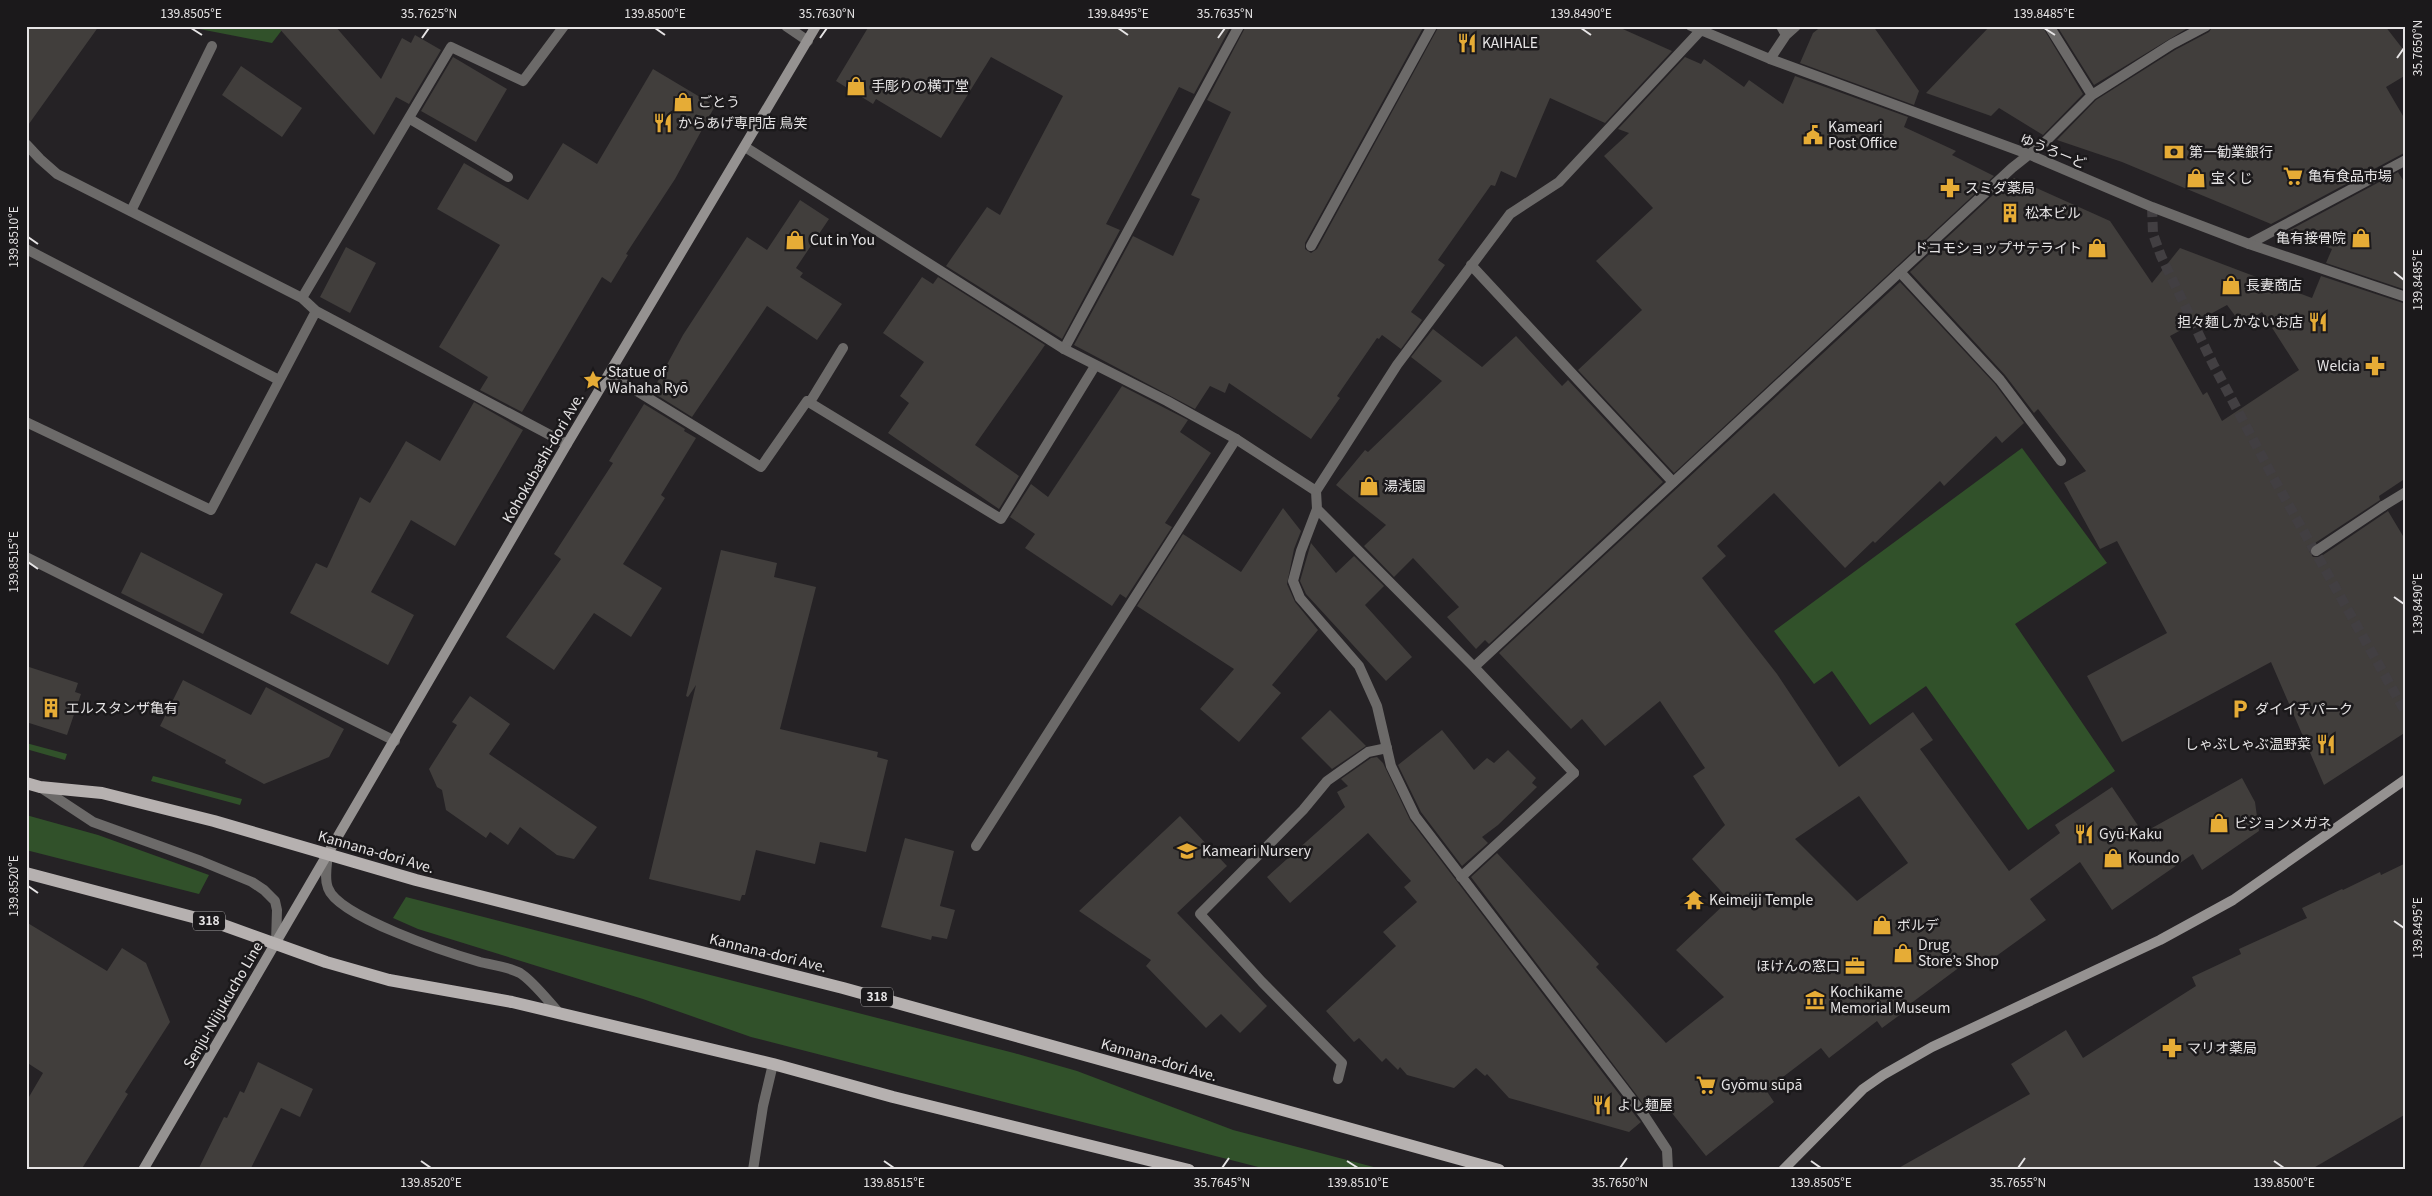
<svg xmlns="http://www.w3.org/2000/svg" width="2432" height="1196" viewBox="0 0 2432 1196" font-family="Georgia,'Noto Sans JP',serif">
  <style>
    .green { fill: #31512a }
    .building { fill: #413e3c; fill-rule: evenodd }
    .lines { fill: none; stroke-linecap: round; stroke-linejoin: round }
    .street-tunnel { stroke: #423f42; stroke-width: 10; stroke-dasharray: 10 5; stroke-linecap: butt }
    .lane { stroke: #6c6a69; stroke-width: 10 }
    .street { stroke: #6c6a69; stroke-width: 10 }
    .secondary { stroke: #959291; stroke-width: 10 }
    .primary { stroke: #b6b1b0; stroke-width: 12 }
    .ticks { fill: none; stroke: #e6e4e5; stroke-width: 2 }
    .labels { text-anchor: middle; stroke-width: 5; stroke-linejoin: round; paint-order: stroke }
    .shield { fill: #1b191b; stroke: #a9a7a8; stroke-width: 1 }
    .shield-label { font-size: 12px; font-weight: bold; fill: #e6e4e5 }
    .poi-label { font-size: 14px; fill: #e6e4e5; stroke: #1b191b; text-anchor: start }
    .street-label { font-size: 14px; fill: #e6e4e5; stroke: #1b191b }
    .neatline { fill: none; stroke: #e6e4e5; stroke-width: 2 }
    .ticks-label { font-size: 12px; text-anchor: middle; fill: #e6e4e5 }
  </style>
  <rect width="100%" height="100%" fill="#252225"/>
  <path class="green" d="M184 26H285L272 43Z
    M2022 448 2107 563 2015 624 2115 771 2028 830 1926 686 1870 725 1832 671 1814 684 1774 631Z
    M26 743 67 754 65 760 26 749Z
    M153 776 242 799 240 805 151 781Z
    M26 815 98 835 209 875 199 894 26 850Z
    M406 897 1014 1053 1077 1071 1233 1130 1385 1170H1270L751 1037 643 999 418 929 393 918Z"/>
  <path class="building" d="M26 26H99L26 128Z
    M277 26H335L381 79 402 38 411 43 415 35 441 50 409 104 396 97 374 135Z
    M869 26H1231L1194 94 1179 87 1106 224 1120 230 1062 339 946 266 987 207 1000 215 1063 96 991 57 941 138 876 99 873 104 836 81Z
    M1246 26H1424L1305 243V249L1311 253 1317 249 1439 26H1616L1672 51 1605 123 1550 98 1516 178 1501 171 1495 186 1491 185 1438 260 1445 265 1411 312 1422 320 1401 349 1382 335 1379 339 1377 338 1337 396 1340 398 1311 439 1229 383 1225 393 1210 386 1195 409 1074 345 1133 236 1173 256 1200 199 1191 195 1231 112 1207 100Z
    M1822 26H1873L1919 91 1914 105 1800 63 1813 33Z
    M1990 26H2042L2083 94 2043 135 1999 108 1991 116 1926 93Z
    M2057 26H2191L2094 85Z
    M2213 26H2385L2406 53V75L2386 87 2406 121V152L2271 224 2122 162 2057 140 2096 100 2175 50 2209 32Z
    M453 57 507 89 476 142 421 111Z
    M1685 57 1701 64 1704 59 1744 87 1749 80 1783 104 1795 76 1908 117 1904 127 1956 151 1952 155 1994 176 1674 473 1578 370 1642 310 1596 261 1653 208 1604 156 1629 133 1618 129Z
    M241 66 302 108 282 137 222 95Z
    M653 69 715 106 675 179 626 254 628 255 611 283 602 277 522 412 480 390 488 377 439 347 500 245 437 209 464 163 528 200 563 143 597 164Z
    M2398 172 2406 185V290L2326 263 2332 249 2288 231Z
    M2014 178 2110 221 2152 283 2180 248 2312 298 2321 276 2406 304V478L2379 496 2380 500 2312 545 2309 551 2313 557H2320L2388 511 2406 541V732L2324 785 2271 662 2122 742 2087 676 2167 633 2117 541 2100 549 2064 483 2086 471 2038 409 2034 413 2005 375 1910 272 2007 182 2009 183ZM2227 305 2242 325 2262 312 2299 370 2222 421 2207 392 2203 395 2170 336Z
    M800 200 829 219 796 268 803 273 800 277 842 304 817 340 767 306 692 417 652 392 683 335 747 237 767 250Z
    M346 247 376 263 350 313 320 297Z
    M922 277 933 284 938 277 1045 345 975 445 1019 476 999 509 888 433 909 403 900 396 924 362 883 333Z
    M1900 282 1995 384 2024 423 2002 443 1996 436 1944 486 1940 481 1875 543 1873 541 1845 568 1774 493 1717 546 1726 556 1702 578 1777 674 1839 767 1913 712 1933 740 1920 749 2009 871 2060 833 2055 825 2112 787 2143 833 2242 778 2255 802 2259 831 2202 870 2193 854 2112 910 2080 862 2030 899 2046 920 1984 965 1976 955 1910 1004 1912 1006 1882 1028 1877 1021 1829 1058 1821 1048 1766 1090 1774 1102 1706 1156 1664 1103 1651 1114 1471 877 1497 853 1599 964 1596 967 1666 1043 1724 997 1676 950 1729 900 1692 859 1725 825 1693 776 1705 768 1660 701 1605 746 1582 719 1571 729 1499 653ZM1859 796 1908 863 1857 901 1795 839Z
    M1433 329 1482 367 1516 336 1562 386 1568 380 1663 482 1489 644 1485 640 1476 649 1447 617 1459 607 1413 558 1394 577 1364 546 1386 525 1336 485 1365 450 1368 452 1442 381 1411 357Z
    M1122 386 1188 420 1180 432 1211 453 1165 523 1172 527 1126 598 1120 594 1112 606 1025 548 1035 534 1010 517 1031 484 1048 497Z
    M474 402 523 430 455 546 411 520 371 592 414 615 388 665 290 613 316 563 327 568 360 497 370 503 406 441 440 461Z
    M644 404 685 429 684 431 696 438 661 495 665 498 623 564 662 588 631 637 594 613 554 670 506 637 561 559 554 554 613 463 609 461Z
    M1283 508 1301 531 1294 549 1287 584 1295 602 1318 630 1272 685 1281 693 1239 742 1200 709 1234 669 1137 606 1183 534 1241 572Z
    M1311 543 1336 573 1354 556 1384 586 1365 605 1412 657 1386 681 1306 594 1300 581Z
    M721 550 777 563 774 577 816 587 780 729 878 752 877 757 888 760 866 852 820 842 815 864 756 850 745 895H742L740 901 649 879 696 685 688 697 686 696Z
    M141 552 223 594 203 634 121 593Z
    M26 666 78 683 75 692 81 694 67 735 26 722Z
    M183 680 251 715 266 687 344 729 329 757 264 784 225 763 226 760 160 726Z
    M470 696 510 724 489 754 597 827 574 859 557 855 520 827 508 845 490 832 486 838 446 810 442 790 437 787 429 769 457 725 452 722Z
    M1330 710 1366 746 1332 769 1301 738Z
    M1442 730 1474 770 1487 758 1494 763 1508 750 1536 778 1532 783 1537 787 1498 825 1482 837 1488 843 1462 866 1421 812 1398 765Z
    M1377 757 1383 763 1410 820 1638 1119 1641 1122 1629 1132 1509 1098 1487 1074 1485 1076 1476 1068 1454 1088 1407 1075 1400 1067 1398 1070 1386 1058 1382 1062 1359 1038 1354 1042 1326 1011 1396 946 1383 932 1417 902 1404 887 1411 881 1368 833 1290 903 1267 877 1345 807 1337 792 1348 786 1341 779 1371 758Z
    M1180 816 1227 866 1177 913 1267 1006 1240 1033 1221 1014 1206 1028 1146 966 1151 960 1079 911Z
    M905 838 954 851 940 906 955 910 947 939 932 936 931 940 881 927Z
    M2406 863V1114L2310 1170H1895L2030 1094 2011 1064 2066 1030 2083 1058 2196 986 2192 977 2241 954 2239 949 2307 918 2302 908 2342 889 2343 890 2380 872 2381 875Z
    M26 922 107 971 122 948 146 963 170 1022 125 1092 128 1094 81 1170H26V1102L43 1073 26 1062Z
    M258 1062 313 1089 300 1117 281 1108 250 1170H198L224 1117 227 1118 240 1091 244 1093Z"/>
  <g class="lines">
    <path class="street-tunnel" d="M2152 207 2153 234 2161 256 2213 364 2273 477 2406 713"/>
    <path class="lane" d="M410 119 508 177
      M131 211 212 46
      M2249 244 2406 160
      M1311 246 1432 26
      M1471 265 1673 482
      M1900 272 2000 380 2061 461
      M1064 349 1239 26
      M609 374 761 467 807 401 1001 519 1095 366
      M810 402 843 348
      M2383 506 2406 492
      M40 787 93 822 201 861 252 882 264 890 275 901 277 910 276 943
      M976 846 1236 439
      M328 854C327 865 324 878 328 888 338 917 449 953 480 962 492 965 509 967 520 973 533 981 549 1002 560 1014
      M1461 877 1574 773
      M1338 1079 1342 1063 1262 982 1200 914 1303 810 1327 781 1368 752 1387 748"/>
    <path class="street" d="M786 26 808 41
      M1691 26 1770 59 2028 154 2152 207 2249 244 2406 297
      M2049 26 2092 95
      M1786 35 1796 26
      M1770 59 1786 35 1781 26
      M26 144 40 159 57 174 302 298 316 311 567 444
      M745 147 1064 349 1167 401 1236 439 1316 491 1317 509 1474 667 1574 773
      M26 249 279 380
      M302 298 451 47 523 81 564 26
      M26 422 211 510 316 311
      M1316 491 1397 365 1510 214 1559 182 1701 30
      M1317 509 1301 551 1293 581 1300 598 1359 666 1377 706 1391 766 1415 816 1644 1115 1667 1150 1668 1170
      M2316 551 2383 506
      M26 557 395 741
      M1474 667 2012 168 2045 142 2092 95 2172 44 2206 26
      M753 1170 763 1106 773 1064"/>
    <path class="secondary" d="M143 1170 567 444 816 26
      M1783 1170 1863 1089 1883 1075 1932 1047 2160 940 2233 900 2406 779"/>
    <path class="primary" d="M26 783 40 787 102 793 214 821 416 880 843 988 1499 1170
      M26 873 223 925 326 962 389 980 512 1002 773 1064 893 1097 1189 1170"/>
  </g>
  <path class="ticks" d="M191 28 202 35M655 28 665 35M1118 28 1128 35M1581 28 1591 35M2044 28 2055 35M422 38 429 28M820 38 827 28M1218 38 1225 28M2397 58 2404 48M28 237 38 244M2394 272 2404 280M28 562 38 569M2394 597 2404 604M28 886 38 893M2394 921 2404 928M421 1161 431 1168M884 1161 894 1168M1347 1161 1358 1168M1811 1161 1821 1168M2274 1161 2284 1168M1222 1168 1229 1158M1620 1168 1627 1158M2018 1168 2025 1158"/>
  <defs>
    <symbol id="restaurant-bare" viewBox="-9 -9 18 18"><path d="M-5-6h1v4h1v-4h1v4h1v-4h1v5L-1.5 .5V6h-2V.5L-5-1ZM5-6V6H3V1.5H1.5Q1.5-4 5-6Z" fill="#e6ac36" stroke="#1b191b" stroke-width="2.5" paint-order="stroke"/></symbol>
    <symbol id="shop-bare" viewBox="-9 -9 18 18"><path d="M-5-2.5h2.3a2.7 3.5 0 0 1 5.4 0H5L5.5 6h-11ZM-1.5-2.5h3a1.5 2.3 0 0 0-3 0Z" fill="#e6ac36" stroke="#1b191b" stroke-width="2.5" paint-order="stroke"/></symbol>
    <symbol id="civic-bare" viewBox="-9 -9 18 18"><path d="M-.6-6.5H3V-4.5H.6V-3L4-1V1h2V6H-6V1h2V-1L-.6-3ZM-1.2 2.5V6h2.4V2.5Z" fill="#e6ac36" stroke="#1b191b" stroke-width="2.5" paint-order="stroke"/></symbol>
    <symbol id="bank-bare" viewBox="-9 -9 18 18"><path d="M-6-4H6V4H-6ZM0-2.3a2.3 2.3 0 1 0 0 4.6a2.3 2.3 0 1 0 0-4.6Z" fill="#e6ac36" stroke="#1b191b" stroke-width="2.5" paint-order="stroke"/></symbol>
    <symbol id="supermarket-bare" viewBox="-9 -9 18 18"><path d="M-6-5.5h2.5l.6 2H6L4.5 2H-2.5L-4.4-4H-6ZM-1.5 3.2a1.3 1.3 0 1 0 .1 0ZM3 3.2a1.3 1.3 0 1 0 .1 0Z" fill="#e6ac36" stroke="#1b191b" stroke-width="2.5" paint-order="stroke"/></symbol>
    <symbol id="pharmacy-bare" viewBox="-9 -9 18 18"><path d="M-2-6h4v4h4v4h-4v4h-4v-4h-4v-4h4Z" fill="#e6ac36" stroke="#1b191b" stroke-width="2.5" paint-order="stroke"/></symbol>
    <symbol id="building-bare" viewBox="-9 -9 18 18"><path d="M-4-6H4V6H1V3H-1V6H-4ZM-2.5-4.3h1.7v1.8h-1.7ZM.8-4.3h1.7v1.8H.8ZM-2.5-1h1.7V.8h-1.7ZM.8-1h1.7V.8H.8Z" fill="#e6ac36" stroke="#1b191b" stroke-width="2.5" paint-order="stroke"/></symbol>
    <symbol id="sight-bare" viewBox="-9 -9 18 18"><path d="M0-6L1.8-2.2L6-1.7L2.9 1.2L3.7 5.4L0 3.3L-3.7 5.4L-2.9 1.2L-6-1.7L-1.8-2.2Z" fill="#e6ac36" stroke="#1b191b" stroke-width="2.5" paint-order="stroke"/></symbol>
    <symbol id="parking-bare" viewBox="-9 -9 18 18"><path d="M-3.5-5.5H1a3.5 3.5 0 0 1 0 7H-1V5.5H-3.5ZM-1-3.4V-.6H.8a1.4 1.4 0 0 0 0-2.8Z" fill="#e6ac36" stroke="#1b191b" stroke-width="2.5" paint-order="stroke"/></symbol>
    <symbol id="school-bare" viewBox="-9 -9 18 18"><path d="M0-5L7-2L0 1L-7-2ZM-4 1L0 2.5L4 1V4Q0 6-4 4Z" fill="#e6ac36" stroke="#1b191b" stroke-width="2.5" paint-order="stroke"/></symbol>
    <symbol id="temple-bare" viewBox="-9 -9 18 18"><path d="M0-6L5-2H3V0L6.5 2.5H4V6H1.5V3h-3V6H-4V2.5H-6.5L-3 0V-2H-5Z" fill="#e6ac36" stroke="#1b191b" stroke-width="2.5" paint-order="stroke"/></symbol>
    <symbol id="office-bare" viewBox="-9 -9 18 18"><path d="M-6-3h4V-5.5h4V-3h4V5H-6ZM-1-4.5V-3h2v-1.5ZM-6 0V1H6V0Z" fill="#e6ac36" stroke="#1b191b" stroke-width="2.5" paint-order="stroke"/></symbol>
    <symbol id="museum-bare" viewBox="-9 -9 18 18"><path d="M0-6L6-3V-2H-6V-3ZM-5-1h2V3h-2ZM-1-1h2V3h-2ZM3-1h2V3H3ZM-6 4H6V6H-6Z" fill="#e6ac36" stroke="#1b191b" stroke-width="2.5" paint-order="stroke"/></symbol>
  </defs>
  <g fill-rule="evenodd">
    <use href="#restaurant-bare" x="1453" y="29" width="28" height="28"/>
    <use href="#shop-bare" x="842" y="72" width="28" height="28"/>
    <use href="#shop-bare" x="669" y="88" width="28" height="28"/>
    <use href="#restaurant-bare" x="649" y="109" width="28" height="28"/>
    <use href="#civic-bare" x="1799" y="121" width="28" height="28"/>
    <use href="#bank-bare" x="2160" y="138" width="28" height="28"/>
    <use href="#supermarket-bare" x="2279" y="162" width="28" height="28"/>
    <use href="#shop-bare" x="2182" y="164" width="28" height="28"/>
    <use href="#pharmacy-bare" x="1936" y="174" width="28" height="28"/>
    <use href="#building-bare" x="1996" y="199" width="28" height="28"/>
    <use href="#shop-bare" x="2347" y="224" width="28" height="28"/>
    <use href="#shop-bare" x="781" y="226" width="28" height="28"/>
    <use href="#shop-bare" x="2083" y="234" width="28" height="28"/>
    <use href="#shop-bare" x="2217" y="271" width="28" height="28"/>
    <use href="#restaurant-bare" x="2304" y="308" width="28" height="28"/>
    <use href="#pharmacy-bare" x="2361" y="352" width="28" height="28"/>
    <use href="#sight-bare" x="579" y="366" width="28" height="28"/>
    <use href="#shop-bare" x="1355" y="472" width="28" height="28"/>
    <use href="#building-bare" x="37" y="694" width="28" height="28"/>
    <use href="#parking-bare" x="2226" y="695" width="28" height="28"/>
    <use href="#restaurant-bare" x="2312" y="730" width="28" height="28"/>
    <use href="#shop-bare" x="2205" y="809" width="28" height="28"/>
    <use href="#restaurant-bare" x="2070" y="820" width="28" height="28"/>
    <use href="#school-bare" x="1173" y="837" width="28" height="28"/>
    <use href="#shop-bare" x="2099" y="844" width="28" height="28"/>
    <use href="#temple-bare" x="1680" y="886" width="28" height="28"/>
    <use href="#shop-bare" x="1868" y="911" width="28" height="28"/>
    <use href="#shop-bare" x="1889" y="939" width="28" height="28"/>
    <use href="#office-bare" x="1841" y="952" width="28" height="28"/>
    <use href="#museum-bare" x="1801" y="986" width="28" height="28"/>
    <use href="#pharmacy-bare" x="2158" y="1034" width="28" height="28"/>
    <use href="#supermarket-bare" x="1692" y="1071" width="28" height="28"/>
    <use href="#restaurant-bare" x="1588" y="1091" width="28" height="28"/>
  </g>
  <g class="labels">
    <g class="shield">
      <rect x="193" y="911.5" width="32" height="19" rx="4"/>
      <rect x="861" y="987.5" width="32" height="19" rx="4"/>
    </g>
    <g class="shield-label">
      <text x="209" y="925">318</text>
      <text x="877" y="1001">318</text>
    </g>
    <g class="poi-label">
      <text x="1482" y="48">KAIHALE</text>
      <text x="871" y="91">手彫りの横丁堂</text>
      <text x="698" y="107">ごとう</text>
      <text x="678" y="128">からあげ専門店 鳥笑</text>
      <text x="1828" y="132">Kameari<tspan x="1828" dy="16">Post Office</tspan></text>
      <text x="2189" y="157">第一勧業銀行</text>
      <text x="2308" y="181">亀有食品市場</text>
      <text x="2211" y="183">宝くじ</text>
      <text x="1965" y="193">スミダ薬局</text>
      <text x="2025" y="218">松本ビル</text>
      <text x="2346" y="243" text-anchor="end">亀有接骨院</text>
      <text x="810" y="245">Cut in You</text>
      <text x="2082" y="253" text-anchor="end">ドコモショップサテライト</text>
      <text x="2246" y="290">長妻商店</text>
      <text x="2303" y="327" text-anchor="end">担々麺しかないお店</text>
      <text x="2360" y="371" text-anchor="end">Welcia</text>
      <text x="608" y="377">Statue of<tspan x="608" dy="16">Wahaha Ryō</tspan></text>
      <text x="1384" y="491">湯浅園</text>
      <text x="66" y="713">エルスタンザ亀有</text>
      <text x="2255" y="714">ダイイチパーク</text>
      <text x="2311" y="749" text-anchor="end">しゃぶしゃぶ温野菜</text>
      <text x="2234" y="828">ビジョンメガネ</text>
      <text x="2099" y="839">Gyū-Kaku</text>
      <text x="1202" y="856">Kameari Nursery</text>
      <text x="2128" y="863">Koundo</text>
      <text x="1709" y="905">Keimeiji Temple</text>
      <text x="1897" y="930">ボルデ</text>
      <text x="1918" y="950">Drug<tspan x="1918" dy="16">Store’s Shop</tspan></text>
      <text x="1840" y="971" text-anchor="end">ほけんの窓口</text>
      <text x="1830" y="997">Kochikame<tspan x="1830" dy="16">Memorial Museum</tspan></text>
      <text x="2187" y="1053">マリオ薬局</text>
      <text x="1721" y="1090">Gyōmu sūpā</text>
      <text x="1617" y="1110">よし麺屋</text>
    </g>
    <g class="street-label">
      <text transform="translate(2053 151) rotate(22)" y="5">ゆうろーど</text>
      <text transform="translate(543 458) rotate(-60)" y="5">Kohokubashi-dori Ave.</text>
      <text transform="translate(376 852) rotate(16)" y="5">Kannana-dori Ave.</text>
      <text transform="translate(768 953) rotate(14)" y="5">Kannana-dori Ave.</text>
      <text transform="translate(223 1005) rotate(-60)" y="5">Senju-Niijukucho Line</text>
      <text transform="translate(1159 1060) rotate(16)" y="5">Kannana-dori Ave.</text>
    </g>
  </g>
  <rect width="2432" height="1196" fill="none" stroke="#1b191b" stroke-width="55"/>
  <rect x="28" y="28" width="2376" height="1140" class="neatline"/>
  <g class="ticks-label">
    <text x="191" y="18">139.8505°E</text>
    <text x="429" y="18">35.7625°N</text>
    <text x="655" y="18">139.8500°E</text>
    <text x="827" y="18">35.7630°N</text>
    <text x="1118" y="18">139.8495°E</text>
    <text x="1225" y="18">35.7635°N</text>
    <text x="1581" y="18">139.8490°E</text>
    <text x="2044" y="18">139.8485°E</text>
    <text transform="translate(2418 48) rotate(-90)" y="4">35.7650°N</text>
    <text transform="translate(14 237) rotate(-90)" y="4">139.8510°E</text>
    <text transform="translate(2418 280) rotate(-90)" y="4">139.8485°E</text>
    <text transform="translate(14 562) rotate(-90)" y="4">139.8515°E</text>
    <text transform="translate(2418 604) rotate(-90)" y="4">139.8490°E</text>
    <text transform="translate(14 886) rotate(-90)" y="4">139.8520°E</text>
    <text transform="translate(2418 928) rotate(-90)" y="4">139.8495°E</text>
    <text x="431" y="1187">139.8520°E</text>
    <text x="894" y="1187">139.8515°E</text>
    <text x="1222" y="1187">35.7645°N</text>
    <text x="1358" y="1187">139.8510°E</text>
    <text x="1620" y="1187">35.7650°N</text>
    <text x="1821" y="1187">139.8505°E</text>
    <text x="2018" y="1187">35.7655°N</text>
    <text x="2284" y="1187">139.8500°E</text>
  </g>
</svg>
